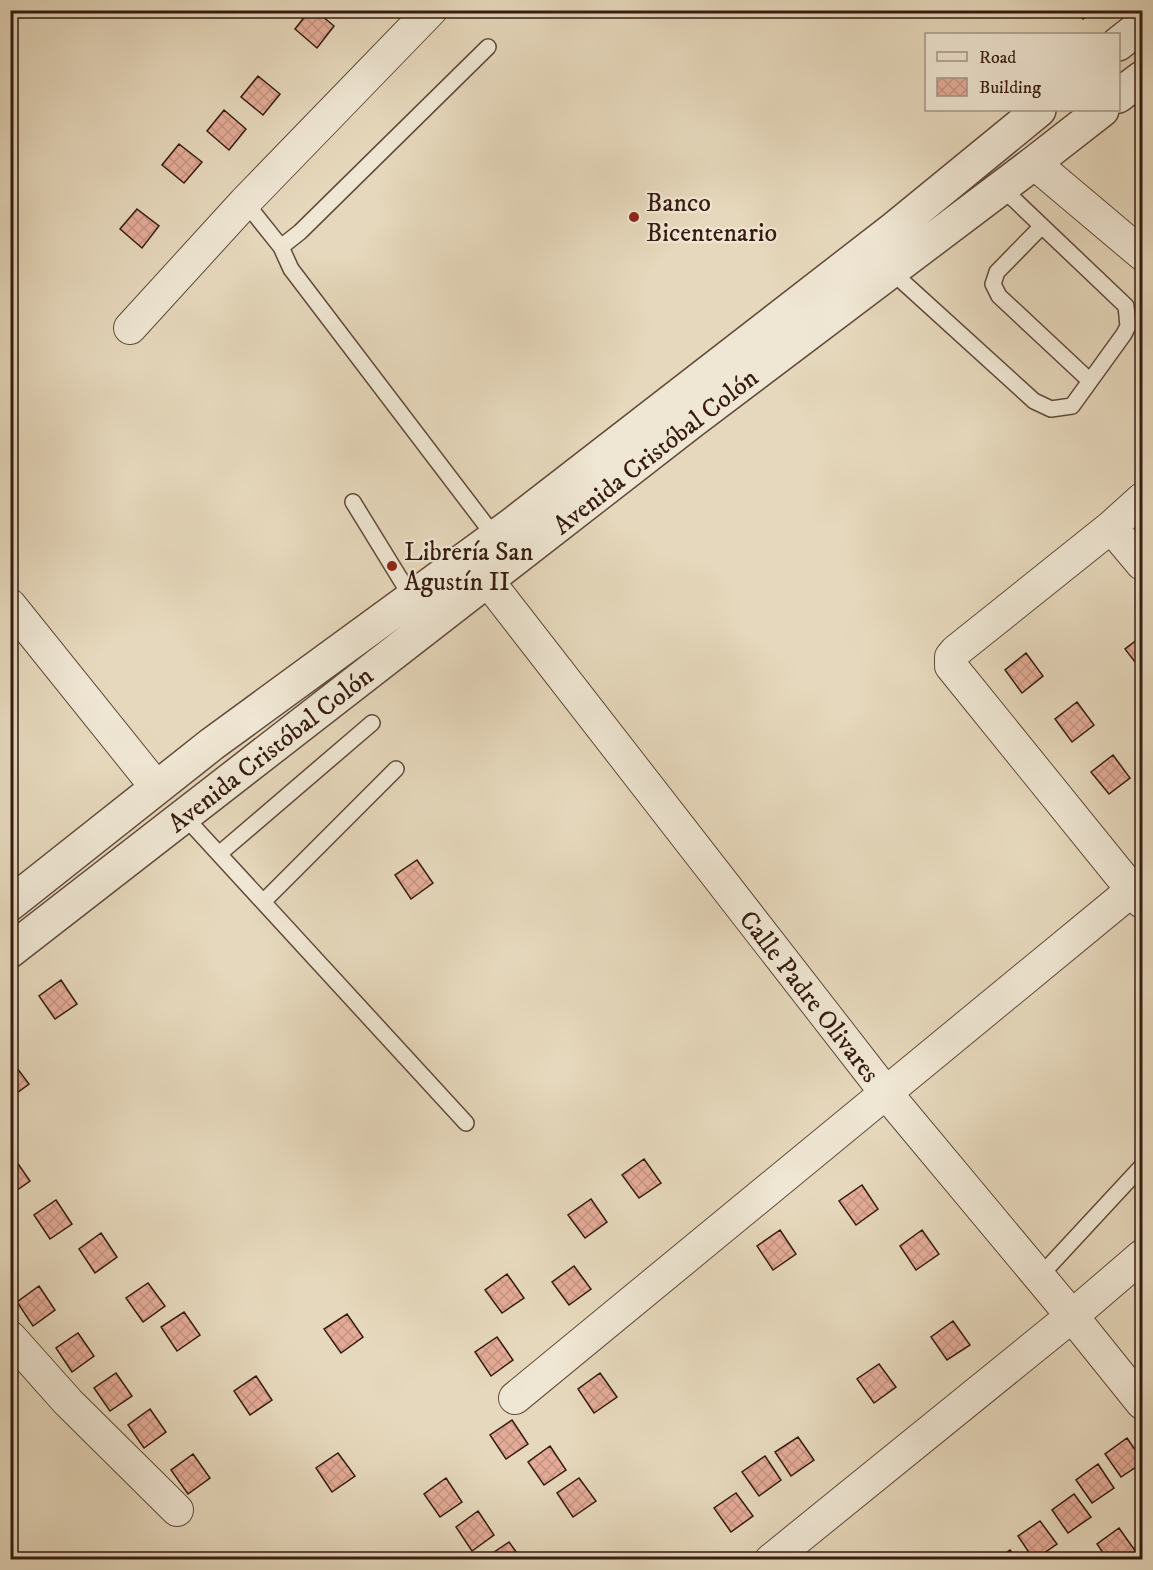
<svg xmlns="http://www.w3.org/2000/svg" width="1153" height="1570" viewBox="0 0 1153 1570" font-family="'IM FELL DW Pica',serif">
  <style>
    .building { fill: url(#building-cross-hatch); stroke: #351b10; stroke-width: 1.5 }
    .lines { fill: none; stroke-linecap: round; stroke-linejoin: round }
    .service-casing { stroke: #614a3b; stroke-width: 18 }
    .minor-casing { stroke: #614a3b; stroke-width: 34 }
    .tertiary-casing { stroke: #614a3b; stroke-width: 36 }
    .service { stroke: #efe6d3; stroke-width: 15 }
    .minor { stroke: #efe6d3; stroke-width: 32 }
    .tertiary { stroke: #efe6d3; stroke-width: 33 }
    .poi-dot { fill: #8f2418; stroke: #efe6d3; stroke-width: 2 }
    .labels { text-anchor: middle; stroke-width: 4.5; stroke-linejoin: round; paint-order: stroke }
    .poi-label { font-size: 26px; fill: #351b10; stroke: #efe6d3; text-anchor: start }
    .street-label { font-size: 26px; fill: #351b10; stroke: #efe6d3 }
  </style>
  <defs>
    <pattern id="building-cross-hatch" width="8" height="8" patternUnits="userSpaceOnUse" patternTransform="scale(1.5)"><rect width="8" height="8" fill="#e4ac98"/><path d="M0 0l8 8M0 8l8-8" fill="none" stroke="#c49382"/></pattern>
  </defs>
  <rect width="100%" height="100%" fill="#e6d8bc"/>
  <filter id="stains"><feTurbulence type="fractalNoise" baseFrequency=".00333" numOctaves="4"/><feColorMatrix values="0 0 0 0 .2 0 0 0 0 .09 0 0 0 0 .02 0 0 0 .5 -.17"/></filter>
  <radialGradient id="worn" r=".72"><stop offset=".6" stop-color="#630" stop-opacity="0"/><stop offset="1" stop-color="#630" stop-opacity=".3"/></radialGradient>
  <path class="building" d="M310 10H315L334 26 317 48 295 29Z
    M1074 10H1095L1083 19Z
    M258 76 280 94 263 115 241 97Z
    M224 110 246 129 229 150 207 131Z
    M179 144 202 162 184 183 162 165Z
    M137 209 159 226 142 248 120 229Z
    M1142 636V671L1125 649Z
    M1026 653 1043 676 1022 693 1005 670Z
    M1077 702 1094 725 1072 742 1055 719Z
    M1113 755 1130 778 1109 794 1091 772Z
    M417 860 433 883 411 899 395 875Z
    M61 980 77 1004 55 1019 39 996Z
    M11 1060 29 1084 10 1098V1060Z
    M14 1158 30 1181 10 1195V1160Z
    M644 1159 661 1183 639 1198 622 1175Z
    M862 1185 878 1209 856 1225 839 1201Z
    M591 1199 607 1222 585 1238 568 1215Z
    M56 1200 72 1224 50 1239 34 1215Z
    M780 1230 796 1254 773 1270 757 1246Z
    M922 1230 939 1254 916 1270 900 1246Z
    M101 1233 117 1257 95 1273 79 1249Z
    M574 1266 591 1289 569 1305 552 1282Z
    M507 1274 524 1298 502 1313 485 1290Z
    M148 1283 165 1306 143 1322 126 1298Z
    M39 1286 55 1310 33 1326 17 1302Z
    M184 1312 200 1335 177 1351 161 1327Z
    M347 1314 363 1337 341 1353 324 1329Z
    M953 1321 970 1345 947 1360 931 1337Z
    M78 1333 94 1356 72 1372 56 1348Z
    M497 1337 513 1360 491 1376 475 1352Z
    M879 1364 896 1387 874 1403 857 1379Z
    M116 1373 132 1396 110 1411 94 1388Z
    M600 1373 617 1397 594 1413 578 1389Z
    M256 1376 272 1400 250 1415 234 1391Z
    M150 1409 166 1432 144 1448 128 1425Z
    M512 1420 528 1444 506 1459 490 1435Z
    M798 1437 814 1460 791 1476 775 1452Z
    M1127 1438 1142 1460V1463L1121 1477 1105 1454Z
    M550 1446 566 1470 544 1485 528 1462Z
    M338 1453 355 1476 332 1492 316 1468Z
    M193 1454 210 1478 188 1494 171 1470Z
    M765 1456 781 1480 759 1496 742 1472Z
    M1098 1464 1114 1488 1092 1503 1076 1480Z
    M446 1478 462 1502 440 1517 424 1494Z
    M579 1478 596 1501 573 1517 557 1493Z
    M736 1493 753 1516 731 1532 714 1508Z
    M1074 1494 1091 1517 1068 1533 1052 1510Z
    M478 1511 494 1535 472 1551 456 1527Z
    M1040 1521 1057 1544 1034 1560 1018 1536Z
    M1119 1528 1136 1552 1125 1560H1108L1097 1544Z
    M509 1542 522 1560H489L487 1557Z
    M1010 1550 1017 1560H996Z"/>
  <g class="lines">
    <defs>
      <path id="service" d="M488 47 300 232 281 247 291 269 495 537
        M245 202 281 247
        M1042 226 997 272 993 284 999 296 1090 381
        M891 271 1034 401 1051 409 1072 406 1124 334 1128 326 1126 306 1001 187
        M353 502 412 598
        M184 816 466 1123
        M219 854 372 723
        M263 902 396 769
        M1039 1277 1142 1166"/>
      <path id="minor" d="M1034 163 1142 254
        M130 328 245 202 431 10
        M1142 499 1111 527 956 651 951 657V666L1142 902
        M1111 527 1142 564
        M488 581 886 1093 1072 1316 1142 1403
        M10 605 157 788
        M10 1337 68 1402 177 1510
        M515 1398 1142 882
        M771 1560 1072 1316 1142 1256"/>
      <path id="tertiary" d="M1118 44 1142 25
        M1118 96 1142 78
        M10 904 212 744 513 524 895 228 1039 110
        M10 951 691 422 1034 163 1102 110"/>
    </defs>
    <use href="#service" class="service-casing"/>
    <use href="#minor" class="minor-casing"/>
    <use href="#tertiary" class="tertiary-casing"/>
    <use href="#service" class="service"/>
    <use href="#minor" class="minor"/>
    <use href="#tertiary" class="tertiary"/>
  </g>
  <g class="poi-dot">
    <circle cx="634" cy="217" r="6"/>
    <circle cx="392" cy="566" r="6"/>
  </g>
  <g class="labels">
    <g class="poi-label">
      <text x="646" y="211">Banco<tspan x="646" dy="30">Bicentenario</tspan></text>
      <text x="404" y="560">Librería San<tspan x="404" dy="30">Agustín II</tspan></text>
    </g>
    <g class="street-label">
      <text transform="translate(655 451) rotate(-38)" y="9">Avenida Cristóbal Colón</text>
      <text transform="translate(270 749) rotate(-38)" y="9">Avenida Cristóbal Colón</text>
      <text transform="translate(810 996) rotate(52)" y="9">Calle Padre Olivares</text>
    </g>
  </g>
  <rect width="1153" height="1570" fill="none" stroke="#e6d8bc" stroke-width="36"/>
  <rect x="12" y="12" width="1129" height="1546" fill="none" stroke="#351b10" stroke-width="3"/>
  <rect x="18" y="18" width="1117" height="1534" fill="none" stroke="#351b10" stroke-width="1.5"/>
  <rect x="925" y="33" width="195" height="78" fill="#efe6d3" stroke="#a59585" stroke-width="1.5"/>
  <rect x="937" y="52" width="30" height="9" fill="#efe6d3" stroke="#a59585" stroke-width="1.5"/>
  <text x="979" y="63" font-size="18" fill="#351b10">Road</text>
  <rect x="937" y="78" width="30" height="18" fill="url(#building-cross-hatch)" stroke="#a59585" stroke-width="1.5"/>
  <text x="979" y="93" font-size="18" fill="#351b10">Building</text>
  <rect width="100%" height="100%" filter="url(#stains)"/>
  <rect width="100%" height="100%" fill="url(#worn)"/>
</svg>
